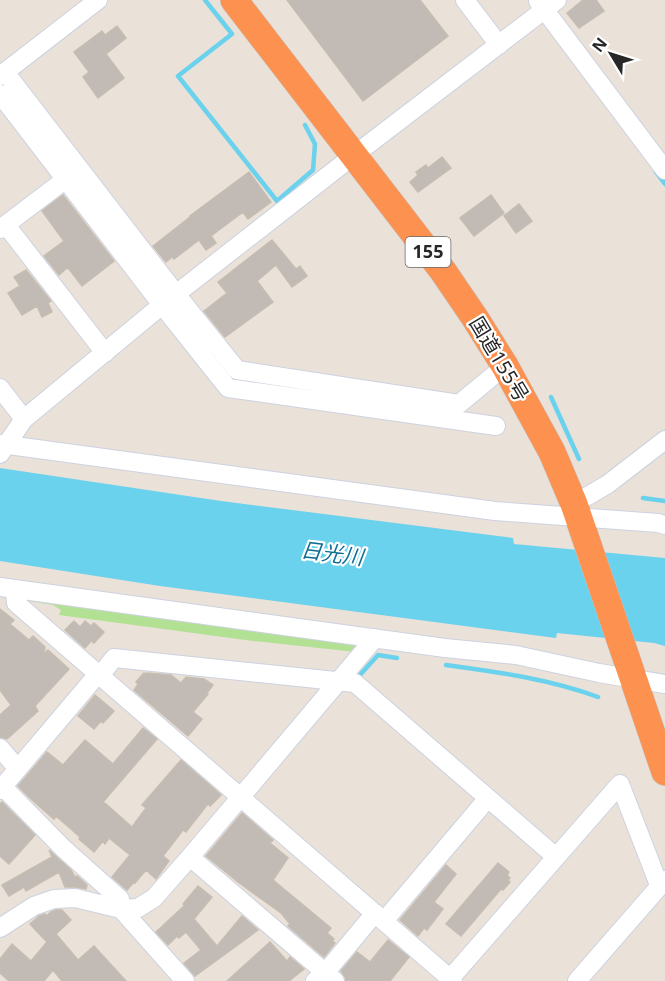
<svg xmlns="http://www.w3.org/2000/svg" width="665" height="981" viewBox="0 0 665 981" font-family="'Noto Sans','Noto Sans JP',sans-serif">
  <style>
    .green { fill: #b3e194 }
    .water { fill: #6ad2ed }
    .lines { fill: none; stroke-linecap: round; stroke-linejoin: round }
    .stream { stroke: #6ad2ed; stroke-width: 4.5 }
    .building { fill: #c2bbb5; stroke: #c5bdb2; stroke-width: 1.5 }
    .minor-casing { stroke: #cdd2e0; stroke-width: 20 }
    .highway-casing { stroke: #c3c3c3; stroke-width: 28 }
    .minor { stroke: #fff; stroke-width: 18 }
    .highway { stroke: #fd9150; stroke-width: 27 }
    .labels { text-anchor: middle; stroke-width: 4.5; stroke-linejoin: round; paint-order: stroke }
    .shield { fill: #fff; stroke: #686868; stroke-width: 1.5 }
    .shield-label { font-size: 18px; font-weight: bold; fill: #272727 }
    .street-label { font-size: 20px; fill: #272727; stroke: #fff }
    .water-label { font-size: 21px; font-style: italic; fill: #0e6e94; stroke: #fff }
  </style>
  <rect width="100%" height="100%" fill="#eae1d8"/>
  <path class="green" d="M24 598 359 640 356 652 253 641 59 615 61 610 53 605 23 600Z"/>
  <path class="water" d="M0 468 221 501 513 538 514 544 665 558V646L654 643 557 633 556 638 160 586 0 561Z"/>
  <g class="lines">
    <path class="stream" d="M205 0 232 34 178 76 277 201 313 170 315 144 305 125
      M656 172 665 184
      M229 376 232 379 318 391
      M551 397 579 459
      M643 498 665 501
      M446 665C497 672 550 679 598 697
      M359 676 378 655 397 658"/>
  </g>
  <path class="building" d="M287 0H420L448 36 363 101Z
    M583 0H596L604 11 579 28 567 13Z
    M117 26 126 38 106 54 124 78 98 98 83 77 89 72 74 52 102 31 105 35Z
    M442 157 451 168 418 192 410 182 418 175 416 172 426 165 428 168Z
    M249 172 271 202 248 219 243 212 211 236 216 243 206 250 199 240 174 259 172 257 166 262 153 246 190 217V216Z
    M63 195 114 261 82 286 69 269 67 268 59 275 44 256 64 241 42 211Z
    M491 195 504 213 474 236 460 218Z
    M519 204 532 221 516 233 504 216Z
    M272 240 296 269 300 266 307 276 292 287 276 265 257 281 273 302 225 337 204 311 227 293 218 282Z
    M26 270 51 301 48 303 52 312 42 317 37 306 22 315 8 293 20 286 14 277Z
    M0 609 14 620 10 624 29 640 33 636 45 647 44 654 48 650 69 669 35 706 38 711 7 739 0 737V715L11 705 0 690Z
    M74 621 80 627 85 621 91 626 94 623 104 632 94 643 91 641 85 648 65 630Z
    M144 673 146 674 147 673 171 675 181 683 186 677 204 679 213 685 207 693 208 694 193 712 202 719 188 736 134 690 138 684 136 682Z
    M95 695 114 711 103 723 101 721 94 729 78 716Z
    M143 728 157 739 103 802 106 804 132 827 146 808 142 805 181 760 221 795 210 806 209 804 207 805 186 832 183 830 163 856 169 861 156 879 146 870 135 883 134 882 127 890 112 877 130 855 109 838 105 844 103 841 94 852 79 839 80 837 56 816 54 819 31 799 18 786 47 752 63 765 85 740 113 764Z
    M2 802 35 835 9 864 0 856V804Z
    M242 813 273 840 270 843 288 858 273 880 331 928 327 933 334 939 332 941 335 943 324 957 288 926 290 924 281 913 238 882 206 856Z
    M49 850 71 870 75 877 77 876 87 885 86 889 75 887H65L59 872 26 891 24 887 9 896 2 885 52 857Z
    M498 863 509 872 507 875 510 878 508 880 510 882 503 890 501 889 461 936 446 924Z
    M446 865 456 874 434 902 443 909 427 930 424 928 418 936 400 920Z
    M198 886 212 897 194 919 217 946 242 916 258 930 195 976 184 963 201 950 186 932 179 938 177 936 168 945 156 932 185 905 183 904Z
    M56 910H62L71 920 56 934 78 960 94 946 126 981H62L53 970 44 981H9L0 973V959L12 944 31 961 47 942 30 924 39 916 45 914 46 916 51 912Z
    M388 940 409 957 390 981H346L345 977 341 971 357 952 370 962Z
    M270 942 287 961 290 957 304 969 289 981H227Z"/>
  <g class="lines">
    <defs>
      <path id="minor" d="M465 0 499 45
        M538 1 665 170
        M5 72 176 294 237 370 459 404 505 366
        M0 76 98 0
        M0 94 162 305 228 388 496 426
        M6 225 105 353
        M0 229 66 179
        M0 388 24 419
        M0 444 495 511 658 523 665 525
        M0 454 24 419 162 305 353 156 557 0
        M574 504 608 484 665 440
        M0 587 445 648 516 655 599 673 665 684
        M15 589 16 603 453 981
        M99 677 114 658 355 683 556 857
        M0 748 18 769
        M3 787 64 849 120 899 121 909 185 981
        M0 790 97 675
        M190 857 335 981
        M384 921 488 798
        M0 928 34 906 54 899 75 898 121 909 138 908 154 898 190 857 375 638
        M315 981 325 973 375 913
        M448 981 620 784 659 885
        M577 981 665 880"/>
      <path id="highway" d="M234 0 443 271 475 318 505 366 552 452 574 504 665 772"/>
    </defs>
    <use href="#minor" class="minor-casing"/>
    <use href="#highway" class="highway-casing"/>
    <use href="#minor" class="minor"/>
    <use href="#highway" class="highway"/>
  </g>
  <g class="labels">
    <rect class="shield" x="405.5" y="237" width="45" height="30" rx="4.5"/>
    <g class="shield-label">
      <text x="428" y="258">155</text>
    </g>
    <g class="street-label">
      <text transform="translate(499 359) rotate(59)" y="7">国道155号</text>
    </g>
    <g class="water-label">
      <text transform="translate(332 554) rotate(7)" y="7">日光川</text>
    </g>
  </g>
  <g transform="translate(611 54) rotate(308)" stroke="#ffffff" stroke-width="4.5" paint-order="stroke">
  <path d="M0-4.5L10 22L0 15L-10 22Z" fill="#272727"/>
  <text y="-9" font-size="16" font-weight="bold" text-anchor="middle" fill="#272727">N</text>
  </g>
</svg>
